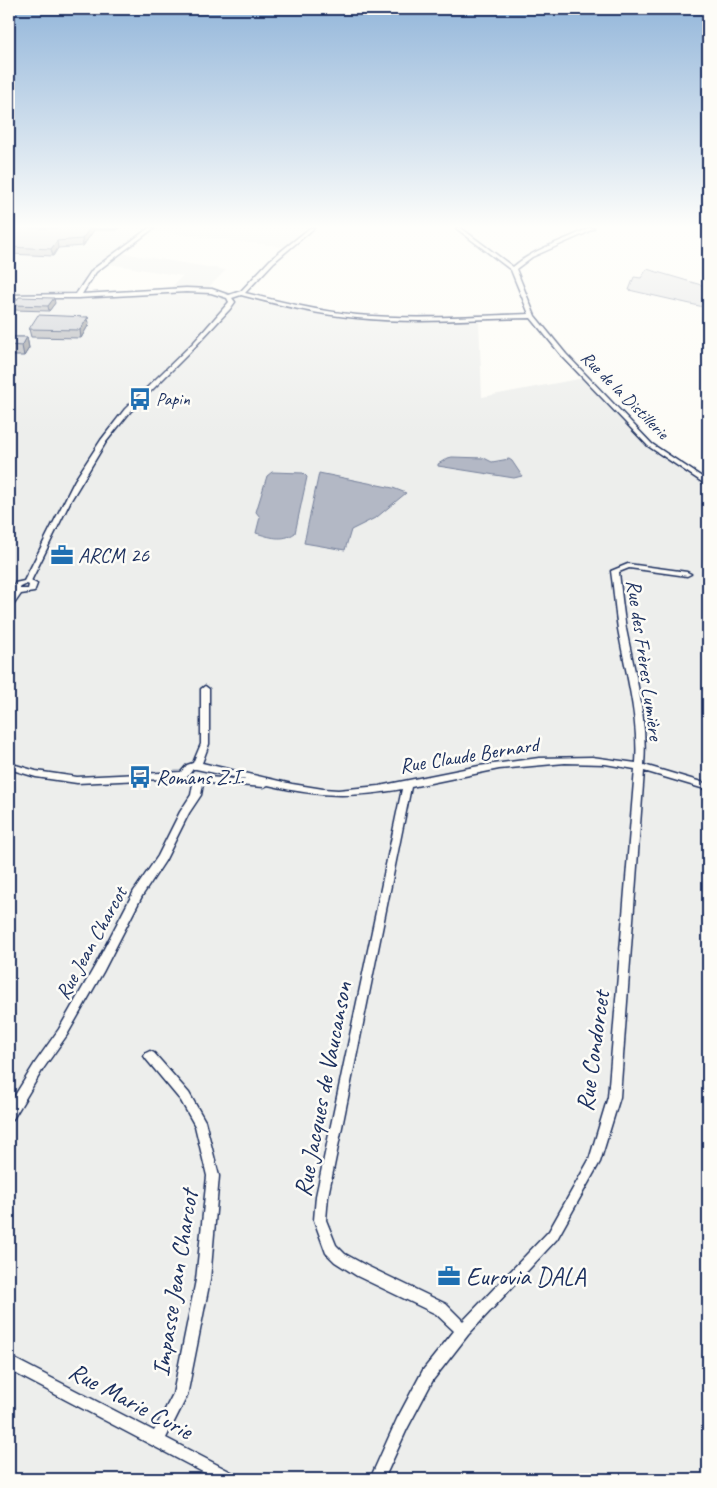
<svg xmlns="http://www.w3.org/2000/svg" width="717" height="1488" viewBox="0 0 717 1488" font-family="Caveat,sans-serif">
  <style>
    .built { fill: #edeeec }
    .green { fill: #e0e1e3; stroke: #7e88a0 }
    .water { fill: #b3b8c5; stroke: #76819c }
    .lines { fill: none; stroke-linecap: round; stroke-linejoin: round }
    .minor-casing { stroke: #1b2f5e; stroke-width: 3 }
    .minor { fill: #fdfcf7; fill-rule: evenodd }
    .wall { fill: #adafb5; stroke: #1b2f5e }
    .shaded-wall { fill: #8d8f94; stroke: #1b2f5e }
    .building { fill: #c9ccd3; stroke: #1b2f5e }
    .labels { text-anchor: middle; stroke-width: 5; stroke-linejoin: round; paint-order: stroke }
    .far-street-label { font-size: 18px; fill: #1b2f5e; stroke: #fdfcf7 }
    .far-poi-label { font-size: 18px; fill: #1b2f5e; stroke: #fdfcf7; text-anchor: start }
    .poi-label { font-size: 21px; fill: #1b2f5e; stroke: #fdfcf7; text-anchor: start }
    .street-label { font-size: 21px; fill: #1b2f5e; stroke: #fdfcf7 }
    .near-street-label { font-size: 25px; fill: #1b2f5e; stroke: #fdfcf7 }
    .near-poi-label { font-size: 25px; fill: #1b2f5e; stroke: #fdfcf7; text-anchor: start }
  </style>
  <rect width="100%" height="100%" fill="#fdfcf7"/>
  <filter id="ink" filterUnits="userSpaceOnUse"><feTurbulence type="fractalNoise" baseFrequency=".02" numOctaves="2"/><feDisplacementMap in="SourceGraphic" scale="10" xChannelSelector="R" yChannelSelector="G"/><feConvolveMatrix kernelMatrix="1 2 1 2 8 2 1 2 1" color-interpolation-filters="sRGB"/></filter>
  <g filter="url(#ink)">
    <path class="built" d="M9 228H147L116 250 122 253 226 270 207 289 171 288 182 276 109 264 97 265 73 295 9 294V282L12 277H9Z
      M156 228H300L305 231 285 247 152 231Z
      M184 292 249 296V300L321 315 348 318 423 322 479 321 482 397 584 378 658 452 708 486V1479H9V298H67Z"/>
    <path class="green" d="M647 269 708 287V308L629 290 634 277 641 278Z"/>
    <path class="water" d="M452 457 484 458 492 462 509 459 512 461 522 476 514 478 438 466V464L448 458Z
      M272 472 303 473 307 477 295 533C283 542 269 537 256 533L260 517 256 512 267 476Z
      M319 473 393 488 406 493 377 517 351 530 345 550 304 543Z"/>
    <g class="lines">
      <defs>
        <path id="minor" d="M149 228H154L96 272 82 294 186 288 212 289 229 295 241 291 270 260 310 228H314L274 262 245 293C282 302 319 311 357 315 414 320 472 316 529 314L511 270 456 228H461L513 267C535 248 564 241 589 228H594L584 234 532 257 516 269 535 316 566 354 652 444 708 481V486L648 446 562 356 531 318C473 319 415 324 357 318 318 315 279 305 241 295L232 298 235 302 230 309 189 353 130 412 106 442 71 500 31 581 37 584 34 592 21 594 12 607H9V600L15 593 11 589 15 583 24 581 75 480 101 440 125 409 194 342 229 302 227 298 211 293 186 292 78 298H9V295L76 294 92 270ZM27 584 29 585 28 589H19L21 587Z
          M628 564 687 572 691 574 687 576 629 568 619 572C621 591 623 610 626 629 635 674 648 719 644 765L708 784V790L644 771 620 1097 600 1162 557 1239 468 1335 433 1380 407 1429 384 1479H370L397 1419 423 1370 454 1331 436 1314 357 1276 335 1262 326 1253 314 1220 316 1196 402 789C351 798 318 797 268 785L264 787 208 783 203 780 208 777 248 780 196 769H193L187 777 184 778 77 783 36 777 9 769V763L36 771 77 777 181 772 187 765 193 763 201 744V689L205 686 209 689V744L202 763 292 784 323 789 338 790 379 786 479 766 539 758 592 757 636 763C639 718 626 673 618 629 615 610 614 590 611 571ZM565 763 605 764 635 769 608 1097 589 1160 549 1231 463 1321 446 1304 367 1266 345 1254 336 1245 326 1220 328 1196 411 787 499 769Z
          M198 781 203 784 201 795 189 813 165 861 142 896 103 972 67 1035 43 1069 13 1119 9 1120V1105L35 1063 59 1029 95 966 134 891 158 856 180 812 191 795 193 784Z
          M150 1051 154 1053 189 1093 205 1121 219 1176 210 1280 187 1396 166 1438 235 1474 237 1479H216L9 1370V1356L154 1431 173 1394 196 1280 207 1176 195 1126 181 1101 146 1059 144 1056 146 1053Z"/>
      </defs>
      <use href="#minor" class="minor-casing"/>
      <use href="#minor" class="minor"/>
    </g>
    <path class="wall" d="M9 228H119L117 230H94L83 246 58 248 53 256 9 254Z
      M55 303 49 311 14 310 13 305Z
      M88 317 89 324 81 338 31 337 29 329Z
      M9 337H27L29 348 24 356H9Z"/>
    <path class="shaded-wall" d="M90 228H94V230L83 246 82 239Z
      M57 241 58 248 53 256 51 249Z
      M54 298 55 303 49 311 48 306Z
      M88 317 89 324 81 338 80 330Z
      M27 337 29 348 24 356 22 346Z"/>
    <path class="building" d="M9 228H90L82 239 57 241 51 249 9 247Z
      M19 297 54 298 48 306 13 305Z
      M38 315 88 317 80 330 29 329Z
      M9 337H27L22 346 9 345Z"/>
  </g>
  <linearGradient id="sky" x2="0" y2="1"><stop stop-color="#93b6da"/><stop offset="0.52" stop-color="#fefefb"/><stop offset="1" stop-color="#fefefb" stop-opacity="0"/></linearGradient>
  <rect width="717" height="436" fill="url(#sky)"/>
  <defs>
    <symbol id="bus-bare" viewBox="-9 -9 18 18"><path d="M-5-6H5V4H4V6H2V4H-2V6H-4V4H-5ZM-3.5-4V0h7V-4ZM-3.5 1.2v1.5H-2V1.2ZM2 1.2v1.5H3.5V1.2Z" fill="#1f6fb2" stroke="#fdfcf7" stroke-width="2.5" paint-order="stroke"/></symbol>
    <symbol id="office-bare" viewBox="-9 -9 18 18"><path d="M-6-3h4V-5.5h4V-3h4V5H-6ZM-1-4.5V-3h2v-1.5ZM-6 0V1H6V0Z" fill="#1f6fb2" stroke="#fdfcf7" stroke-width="2.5" paint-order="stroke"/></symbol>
  </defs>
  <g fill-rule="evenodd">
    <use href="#bus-bare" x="124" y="383" width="32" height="32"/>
    <use href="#office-bare" x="46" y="539" width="32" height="32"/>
    <use href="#bus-bare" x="124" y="761" width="32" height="32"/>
    <use href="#office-bare" x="433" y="1260" width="32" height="32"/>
  </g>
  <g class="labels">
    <g class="far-street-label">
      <text transform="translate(625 395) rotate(45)" y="6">Rue de la Distillerie</text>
    </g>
    <g class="far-poi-label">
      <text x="156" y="405">Papin</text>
    </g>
    <g class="poi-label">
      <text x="78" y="562">ARCM 26</text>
      <text x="156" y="784">Romans Z.I.</text>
    </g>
    <g class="street-label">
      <text transform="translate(645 660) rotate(82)" y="7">Rue des Frères Lumière</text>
      <text transform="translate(469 755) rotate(-9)" y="7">Rue Claude Bernard</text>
      <text transform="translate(91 943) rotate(-61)" y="7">Rue Jean Charcot</text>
    </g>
    <g class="near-street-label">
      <text transform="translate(592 1051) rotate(-82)" y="9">Rue Condorcet</text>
      <text transform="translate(322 1089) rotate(-79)" y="9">Rue Jacques de Vaucanson</text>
      <text transform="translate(174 1283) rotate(-81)" y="9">Impasse Jean Charcot</text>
      <text transform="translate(131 1400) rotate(28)" y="9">Rue Marie Curie</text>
    </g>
    <g class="near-poi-label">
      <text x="466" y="1285">Eurovia DALA</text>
    </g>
  </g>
  <rect width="717" height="1488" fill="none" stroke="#fdfcf7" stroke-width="30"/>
  <rect x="15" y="15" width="687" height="1458" fill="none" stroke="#1b2f5e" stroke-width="2" filter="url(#ink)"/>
</svg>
